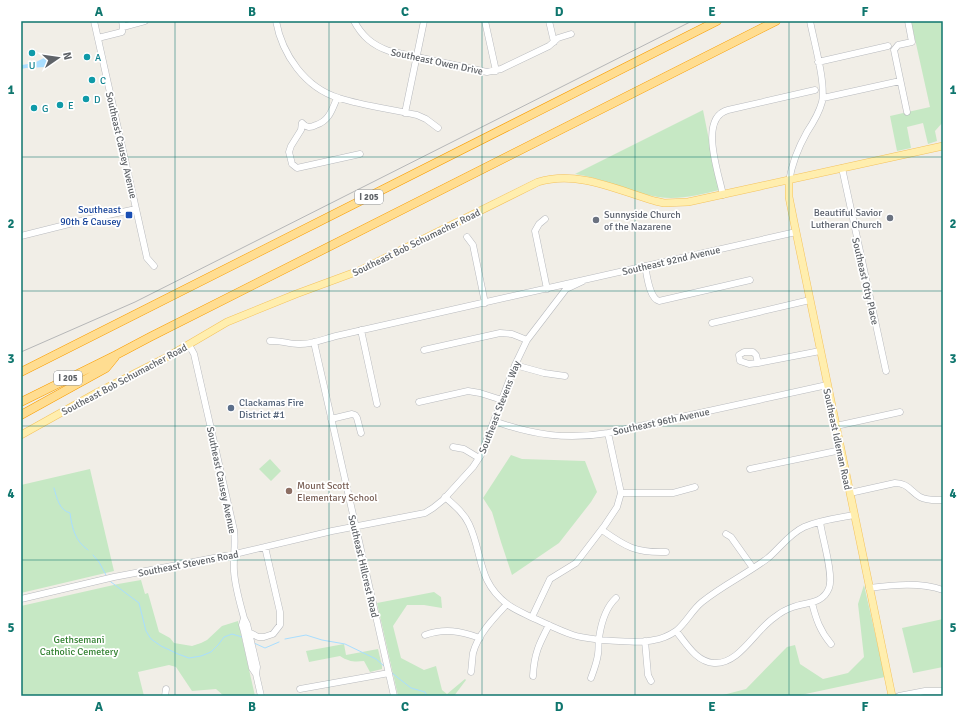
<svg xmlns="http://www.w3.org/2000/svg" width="964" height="717" viewBox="0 0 964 717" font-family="Signika,sans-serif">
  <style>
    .green { fill: #c6e8c4 }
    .water { fill: #a9deff }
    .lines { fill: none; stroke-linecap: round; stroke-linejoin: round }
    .stream { stroke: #a9deff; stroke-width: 1 }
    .minor-casing { stroke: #b8babe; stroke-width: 7 }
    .major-casing { stroke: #f4c25d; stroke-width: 8 }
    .highway-casing { stroke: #f89d00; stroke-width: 9 }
    .minor { stroke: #fff; stroke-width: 6 }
    .major { stroke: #ffeeae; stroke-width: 7 }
    .highway { stroke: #ffdd91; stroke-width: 8 }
    .tram { stroke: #b6b7b8; stroke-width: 1 }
    .grid { fill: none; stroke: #0f766e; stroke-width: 1; stroke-opacity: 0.55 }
    .culture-dot { fill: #0f9aa8; stroke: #fff; stroke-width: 1.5 }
    .transit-dot { fill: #1a4fb4; stroke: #fff; stroke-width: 1.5 }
    .worship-dot { fill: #6b7280; stroke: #fff; stroke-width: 1.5 }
    .service-dot { fill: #5c6f8a; stroke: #fff; stroke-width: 1.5 }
    .education-dot { fill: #8d6e63; stroke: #fff; stroke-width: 1.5 }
    .labels { text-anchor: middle; stroke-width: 3.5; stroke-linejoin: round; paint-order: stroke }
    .shield { fill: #fff; stroke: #8f9295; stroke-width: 1 }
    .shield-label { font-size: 9px; font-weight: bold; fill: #5f6368 }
    .culture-label { font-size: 10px; fill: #0d838f; stroke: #fff; text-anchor: start }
    .street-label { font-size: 10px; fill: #5f6368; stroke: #fff }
    .transit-label { font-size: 10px; fill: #164399; stroke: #fff; text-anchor: end }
    .worship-label { font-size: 10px; fill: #5b616d; stroke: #fff; text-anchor: end }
    .service-label { font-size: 10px; fill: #4e5e75; stroke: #fff; text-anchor: start }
    .education-label { font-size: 10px; fill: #785e54; stroke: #fff; text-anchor: start }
    .park-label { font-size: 10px; fill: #338232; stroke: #fff }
    .neatline { fill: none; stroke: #0f766e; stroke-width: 1.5 }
    .grid-label { font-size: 13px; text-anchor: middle; font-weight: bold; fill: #0f766e }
  </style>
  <rect width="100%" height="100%" fill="#f1eee7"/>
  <path class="green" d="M911 21H943V122L935 131 937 141 928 144 923 123 907 127 911 148 897 151 890 116 930 107Z
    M703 110 719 190C699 195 679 200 658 197 630 193 604 178 575 174Z
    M511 455 522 459 585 461 597 492 591 502 559 543 512 575 501 542 492 512 483 498Z
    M270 459 281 471 271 481 259 469Z
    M90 469 114 571 21 593V485Z
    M141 580 145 594 148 593 159 632 170 638 174 643 192 646 201 643 207 640 222 626 238 621 255 696H224L216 689 192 691 176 667 169 665 138 672 144 696H21V606L118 584Z
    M864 585 885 677 796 696H719L746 689 787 647 795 645 800 664 823 679 848 673 864 657 858 604Z
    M434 592 441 597 442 608 424 605H407L393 626 401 658 424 670 436 666 442 690 447 694 465 679 466 680 454 696H398L377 603Z
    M943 619V667L913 673 902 628Z
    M344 644 346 655 378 649 382 666V669L370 672 364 661C355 662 349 662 340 656L309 662 306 651Z"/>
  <path class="water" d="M46 57 48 64 46 67 26 68 21 69 22 65 34 63Z"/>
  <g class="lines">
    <path class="stream" d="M54 488C57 498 59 510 70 513 72 528 75 541 88 550
      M93 555 99 562 106 575
      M111 582 139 603 146 631 151 639 161 646 178 654 189 658 201 656 211 652 218 645 224 637 232 634 242 637
      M285 639 306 635 322 640 345 644 376 659 384 666
      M254 643 265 648 279 642
      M392 673 411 688 425 692 427 696"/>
    <defs>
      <path id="minor" d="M94 21 147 258 154 266
        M122 21 123 27 145 21
        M276 21C282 54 305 88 339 98 364 106 391 109 417 115L426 119 438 128
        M354 21C362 36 372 45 389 51L487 72 501 69 549 46 558 38 571 34
        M485 21 496 71
        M549 21 554 42
        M98 38 122 32 123 27
        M818 62 888 46
        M823 98 900 81
        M907 112 894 50 898 45 912 42 908 21
        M405 113 424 21
        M302 123 301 130 291 146 289 152 292 164 297 168 360 154
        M302 123C307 128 310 128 316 125 329 121 332 110 337 98
        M842 168 886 371
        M789 181C792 163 798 148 807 132 813 123 819 113 822 102 826 83 814 42 810 21
        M723 195C719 174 698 118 728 110L815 90
        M545 219 539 224 535 231 547 289
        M21 236 85 220 136 209
        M467 237 473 245 485 303
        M645 266C647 275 649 298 659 301L750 280
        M712 323 810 300
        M361 330 377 404
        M270 341C280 340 288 344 298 344 311 345 324 339 336 336L796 232
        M314 342 394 696
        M189 345 194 354 234 530C236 544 233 557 234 571 235 587 240 603 244 618L247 624 257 667 256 674
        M424 350 500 333 512 334 527 340
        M758 363 756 355 753 352H744L739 355 740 361 749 364 758 363 820 351
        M515 365 544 373 565 376
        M419 402 468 391 480 393 502 400
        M331 419 352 414 355 415 357 418 361 433
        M494 421C533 435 567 440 608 433L827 385
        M836 426 900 412
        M453 447 464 449 479 458
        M750 469 841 450
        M621 493H673L695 487
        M850 493 895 483C908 483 910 491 920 497 928 501 935 500 943 500
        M445 497C454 505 464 513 469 524 483 554 477 581 507 604 515 610 523 613 531 617 545 623 558 630 573 635 589 640 638 644 654 640 661 639 670 635 676 631 686 623 692 610 702 602 723 585 747 574 768 558 780 548 789 534 804 527 820 520 838 518 854 515
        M602 530C626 547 636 553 666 552
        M726 534 731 537 753 568
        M869 588C894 585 919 582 943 590
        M21 599 114 577 235 554 332 531 425 513 433 508 443 500 473 467 481 455 515 365 527 340 566 289 583 281
        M812 603C816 619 820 631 831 644
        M532 617 550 579 576 563 605 525 617 507 621 493 608 433
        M244 618 242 625 244 632 252 668 256 674 261 696
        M676 631C686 643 696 662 714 663 739 665 755 630 775 617 780 613 787 609 793 607 807 602 823 604 829 588 834 575 822 537 820 522
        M249 632 258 637H264L273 634 280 625V612L265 547
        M425 635C445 628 460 631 480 638
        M645 641 648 675 651 681
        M471 672C472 666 472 659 473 653 478 634 494 618 507 604
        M533 676C534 654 539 644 549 625
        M591 678C594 670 597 662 598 654 599 649 598 643 599 638 601 624 605 608 616 598
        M300 689 389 673
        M165 696 166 689
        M899 696 925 691H943"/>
      <path id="major" d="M789 181V197L794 222 892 696
        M21 435 98 392 169 356 227 322 296 294 361 270 538 182C578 170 617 190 655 201L664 203 688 202 943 146"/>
      <path id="highway" d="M21 372 717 21
        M21 402 116 355 150 337 776 21
        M21 415 106 368 115 357"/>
    </defs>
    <use href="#minor" class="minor-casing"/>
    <use href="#major" class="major-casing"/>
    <use href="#highway" class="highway-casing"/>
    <use href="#minor" class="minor"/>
    <use href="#major" class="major"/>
    <use href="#highway" class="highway"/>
    <path class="tram" d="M21 352 135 302 692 21"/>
  </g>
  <path class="grid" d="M175 21V696M329 21V696M482 21V696M635 21V696M789 21V696M21 157H943M21 291H943M21 426H943M21 560H943"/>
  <g class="culture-dot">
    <circle cx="32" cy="53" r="4"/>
    <circle cx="87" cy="57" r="4"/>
    <circle cx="92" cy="80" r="4"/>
    <circle cx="86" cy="99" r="4"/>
    <circle cx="60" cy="105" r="4"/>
    <circle cx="34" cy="108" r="4"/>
  </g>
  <rect class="transit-dot" x="125" y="211" width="8" height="8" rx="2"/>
  <g class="worship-dot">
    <circle cx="890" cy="218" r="4"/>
    <circle cx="596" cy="220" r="4"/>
  </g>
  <circle class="service-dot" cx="231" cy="408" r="4"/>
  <circle class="education-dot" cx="289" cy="491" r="4"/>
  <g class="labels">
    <g class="shield">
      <rect x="355" y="190" width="28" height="14" rx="3"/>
      <rect x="54" y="371" width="28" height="14" rx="3"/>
    </g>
    <g class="shield-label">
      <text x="369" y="200">I 205</text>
      <text x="68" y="381">I 205</text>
    </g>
    <g class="culture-label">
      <text x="95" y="61">A</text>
      <text x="32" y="69" text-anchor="middle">U</text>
      <text x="100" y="84">C</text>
      <text x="94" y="103">D</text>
      <text x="68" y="109">E</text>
      <text x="42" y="112">G</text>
    </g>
    <g class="street-label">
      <text transform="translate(437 61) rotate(12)" y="4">Southeast Owen Drive</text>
      <text transform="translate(122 145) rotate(77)" y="4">Southeast Causey Avenue</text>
      <text transform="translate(416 242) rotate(-26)" y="4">Southeast Bob Schumacher Road</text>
      <text transform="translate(671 260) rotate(-13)" y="4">Southeast 92nd Avenue</text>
      <text transform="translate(866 281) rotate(77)" y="4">Southeast Otty Place</text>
      <text transform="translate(124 379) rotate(-28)" y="4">Southeast Bob Schumacher Road</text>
      <text transform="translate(499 407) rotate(-69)" y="4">Southeast Stevens Way</text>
      <text transform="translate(661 421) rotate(-12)" y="4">Southeast 96th Avenue</text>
      <text transform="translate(838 439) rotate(78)" y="4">Southeast Idleman Road</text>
      <text transform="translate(222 480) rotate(78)" y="4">Southeast Causey Avenue</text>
      <text transform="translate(188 563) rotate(-11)" y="4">Southeast Stevens Road</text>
      <text transform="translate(364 566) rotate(77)" y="4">Southeast Hillcrest Road</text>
    </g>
    <g class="transit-label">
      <text x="121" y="213">Southeast<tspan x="121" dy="12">90th &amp; Causey</tspan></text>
    </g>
    <g class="worship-label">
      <text x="882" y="216">Beautiful Savior<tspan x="882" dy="12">Lutheran Church</tspan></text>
      <text x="604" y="218" text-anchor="start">Sunnyside Church<tspan x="604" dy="12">of the Nazarene</tspan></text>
    </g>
    <g class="service-label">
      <text x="239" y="406">Clackamas Fire<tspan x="239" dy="12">District #1</tspan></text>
    </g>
    <g class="education-label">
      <text x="297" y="489">Mount Scott<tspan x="297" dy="12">Elementary School</tspan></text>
    </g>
    <g class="park-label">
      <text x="79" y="643">Gethsemani<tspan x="79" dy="12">Catholic Cemetery</tspan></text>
    </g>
  </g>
  <rect width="964" height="717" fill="none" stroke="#ffffff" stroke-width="44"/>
  <g transform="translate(58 58) rotate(77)" stroke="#ffffff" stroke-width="3" paint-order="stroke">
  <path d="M0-3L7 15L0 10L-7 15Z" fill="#5f6368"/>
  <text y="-6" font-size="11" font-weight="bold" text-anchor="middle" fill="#5f6368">N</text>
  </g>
  <rect x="22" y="22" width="920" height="673" class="neatline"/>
  <g class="grid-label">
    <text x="99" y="16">A</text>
    <text x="252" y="16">B</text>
    <text x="405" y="16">C</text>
    <text x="559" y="16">D</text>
    <text x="712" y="16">E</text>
    <text x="865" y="16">F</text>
    <text x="11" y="94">1</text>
    <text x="953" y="94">1</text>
    <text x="11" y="228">2</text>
    <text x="953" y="228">2</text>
    <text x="11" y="363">3</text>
    <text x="953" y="363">3</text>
    <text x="11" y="498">4</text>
    <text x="953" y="498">4</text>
    <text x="11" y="632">5</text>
    <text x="953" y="632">5</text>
    <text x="99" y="711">A</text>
    <text x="252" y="711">B</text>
    <text x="405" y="711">C</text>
    <text x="559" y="711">D</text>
    <text x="712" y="711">E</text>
    <text x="865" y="711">F</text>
  </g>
</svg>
